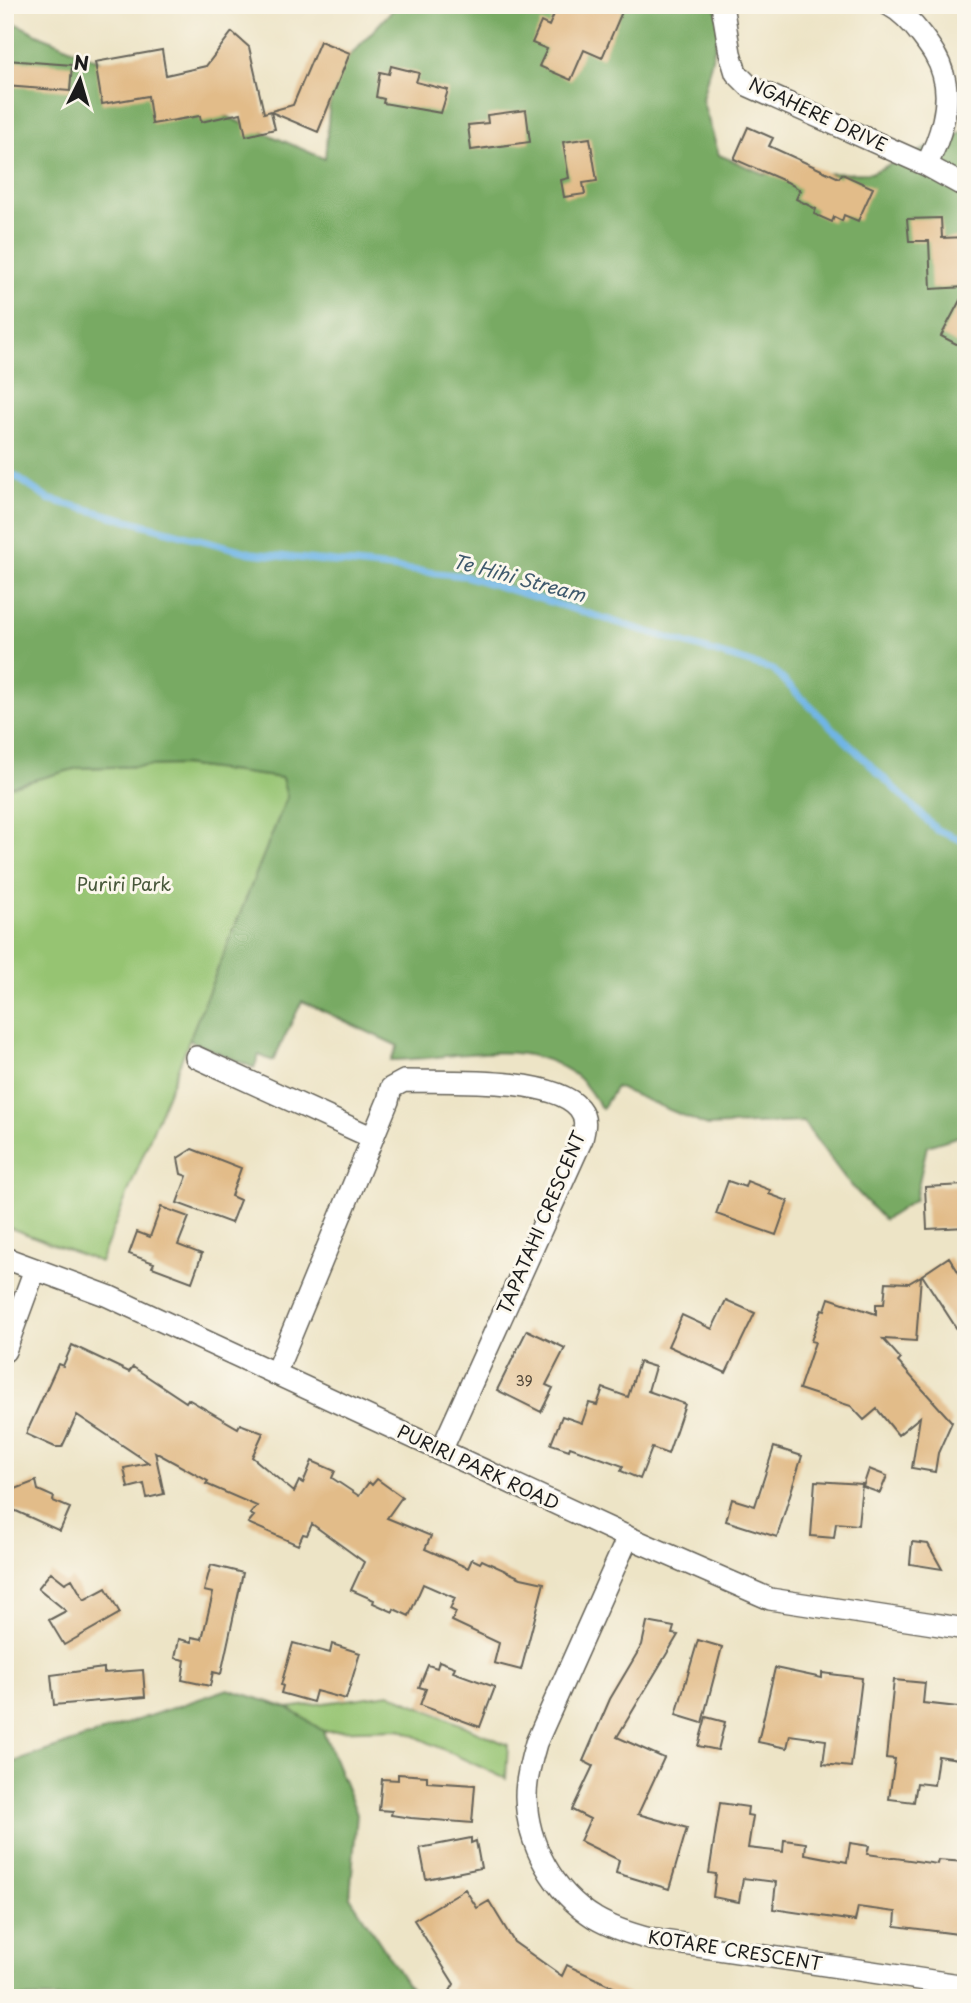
<svg xmlns="http://www.w3.org/2000/svg" width="971" height="2003" viewBox="0 0 971 2003" font-family="'Playpen Sans',sans-serif">
  <style>
    .green { fill: #96c472; stroke: #597047; stroke-width: 2 }
    .forest { fill: #78aa64; stroke: #4a6340; stroke-width: 2 }
    .lines { fill: none; stroke-linecap: round; stroke-linejoin: round }
    .stream { stroke: #70b5e6; stroke-width: 7 }
    .building { fill: #e2bc89 }
    .minor-casing { stroke: #656258; stroke-width: 24 }
    .minor { stroke: #fff; stroke-width: 21 }
    .labels { text-anchor: middle; stroke-width: 6; stroke-linejoin: round; paint-order: stroke }
    .number-label { font-size: 14px; fill: #4e4437 }
    .street-label { font-size: 18px; fill: #1c1c1c; stroke: #fbf7ec }
    .park-label { font-size: 18px; fill: #47573a; stroke: #fbf7ec }
    .water-label { font-size: 19px; font-style: italic; fill: #3e596d; stroke: #fbf7ec }
  </style>
  <rect width="100%" height="100%" fill="#fbf7ec"/>
  <filter id="ink" filterUnits="userSpaceOnUse"><feTurbulence type="fractalNoise" baseFrequency=".0143" numOctaves="2"/><feDisplacementMap in="SourceGraphic" scale="14" xChannelSelector="R" yChannelSelector="G"/><feConvolveMatrix kernelMatrix="1 2 1 2 8 2 1 2 1" color-interpolation-filters="sRGB"/></filter>
  <filter id="wash" filterUnits="userSpaceOnUse"><feTurbulence type="fractalNoise" baseFrequency=".00686" numOctaves="4" result="noise"/><feDisplacementMap in="SourceGraphic" scale="28" xChannelSelector="R" yChannelSelector="G"/><feGaussianBlur stdDeviation="1.57" result="paint"/><feColorMatrix in="noise" values="0 0 0 0 0 0 0 0 0 0 0 0 0 0 0 0 0 1.4 0 .05"/><feComposite in="paint" operator="in"/></filter>
  <g filter="url(#wash)">
    <rect width="100%" height="100%" fill="#ede4c6"/>
    <path class="green" d="M181 765 282 778 287 797 100 1262 5 1226V788L77 768Z
      M390 1694 508 1745 506 1779 400 1729 323 1731 288 1708Z"/>
    <path class="forest" d="M397 5H714L721 22 702 99 719 155 764 174 871 173 963 132 966 134V1134L927 1146 915 1200 884 1220 848 1182 803 1122 707 1126 616 1087 602 1109C594 1098 586 1083 575 1075 522 1035 452 1060 391 1060L398 1046 302 1001 273 1061 259 1055 254 1068 189 1040 287 797 282 778 182 765 78 768 5 788V18L37 34 325 159 332 75Z
      M228 1689 288 1708 323 1731 357 1814 350 1897 407 1984 419 1998H5V1765Z"/>
    <g class="lines">
      <path class="stream" d="M5 469 48 499 251 553 465 576 773 670 937 830 966 842"/>
    </g>
    <g id="blocks">
      <path class="building" d="M558 5H625L602 58 584 50 571 80 539 66 547 49 532 43 541 22 549 26Z
        M232 32 249 47 264 113 293 105 320 41 350 53 318 132 271 112 275 129 246 136 241 113 201 122 200 116 152 124 148 96 102 104 95 62 162 50 166 75 206 66Z
        M6 60 72 65 70 91 5 86Z
        M391 66 419 73 416 82 448 90 441 113 383 103 384 99 376 97 380 72 389 74Z
        M526 110 530 142 471 150 468 125 488 123 487 115Z
        M748 127 773 138 769 146 839 178 842 174 873 188 858 221 844 215 842 221 834 217 832 222 814 214 816 209 796 199 800 190 787 182 734 159Z
        M590 138 597 181 583 183 585 194 564 197 561 180 569 178 563 142Z
        M941 218 942 238 966 237V287L931 289 929 241H909L907 219Z
        M966 289V349L941 336Z
        M192 1149 241 1168 231 1196 240 1200 231 1223 177 1203 187 1176 181 1174 178 1158Z
        M728 1181 745 1187 747 1181 770 1190 769 1194 788 1201 776 1235 716 1214Z
        M966 1185V1227L927 1229 925 1187Z
        M161 1207 189 1217 178 1245 202 1254 192 1282 152 1267 154 1263 129 1254 137 1232 150 1237Z
        M949 1257 959 1273 966 1268V1343L922 1275Z
        M921 1276 916 1341 883 1339 901 1359 898 1362 952 1422 938 1453 935 1472 912 1468 920 1417 898 1435 877 1409 864 1420 851 1406 799 1389 815 1342 811 1341 822 1309 825 1310 829 1298 876 1314V1304H884L886 1282 909 1283Z
        M726 1300 755 1313 726 1373 668 1346 682 1315 712 1329Z
        M527 1330 565 1348 546 1385 553 1388 541 1412 497 1390Z
        M72 1345 129 1372 133 1367 186 1402 188 1399 238 1428 240 1424 263 1433 252 1457 294 1492 299 1481 303 1483 312 1461 335 1471 332 1478 359 1496 369 1482 372 1485 377 1479 402 1497 387 1518 431 1536 425 1549 468 1568 472 1559 480 1563 482 1560 521 1578 544 1583 521 1670 494 1663 499 1643 452 1621 456 1612 450 1609 455 1598 423 1584 409 1616 394 1609 393 1612 373 1603 374 1600 351 1590 364 1562 312 1524 307 1535 303 1534 298 1545 248 1523 254 1516 250 1514 257 1506 206 1484 208 1481 155 1452 164 1494 147 1498 144 1484 128 1488 124 1468 149 1463 77 1415 62 1447H55L26 1434 58 1364 63 1366Z
        M639 1362 655 1367 648 1391 685 1404 668 1454 652 1448 640 1479 621 1471 623 1466 570 1447 569 1450 551 1444 562 1416 582 1423 589 1403 597 1405 603 1388 628 1397Z
        M774 1447 802 1456 777 1537 726 1521 732 1499 755 1506Z
        M869 1469 887 1476 880 1493 863 1487Z
        M36 1481 38 1490 54 1497 53 1501 70 1508 60 1531 5 1506V1493Z
        M815 1481 862 1484 858 1525 836 1523 834 1538 811 1536Z
        M912 1542 928 1544 942 1569 910 1564Z
        M211 1565 243 1573 221 1674 213 1672 210 1686 182 1680 185 1660 175 1658 179 1639 192 1642V1637L202 1639 213 1593 204 1591Z
        M51 1572 65 1583 72 1579 84 1600 106 1588 120 1613 64 1645 49 1620 66 1611 38 1588Z
        M647 1622 674 1627 672 1634 678 1635 617 1737 664 1758 638 1814 687 1828 669 1889 616 1873 619 1860 580 1841 590 1819 572 1810 593 1766 583 1761 610 1699 642 1645Z
        M698 1640 722 1647 702 1723 676 1715Z
        M293 1643 330 1653 332 1644 360 1653 346 1699 316 1691 313 1702 281 1693 283 1686 281 1685Z
        M439 1661 455 1667 453 1672 495 1687 480 1727 420 1705 426 1689 419 1687 428 1665 437 1668Z
        M104 1668V1673L143 1670 145 1697 54 1705 51 1675Z
        M775 1668 822 1678V1673L862 1678 851 1767 823 1764 826 1740 790 1735 787 1748 758 1742Z
        M894 1680 925 1683 923 1703 966 1708V1753L960 1752 959 1759 938 1756 934 1785 917 1783 914 1802 889 1799 895 1759 886 1758Z
        M706 1717 725 1722 718 1750 698 1746Z
        M398 1774 427 1776V1782L475 1785 472 1823 411 1818 391 1815 392 1811 379 1810 382 1779 398 1780Z
        M720 1803 748 1807 747 1815 753 1816 748 1848 783 1852 784 1840 806 1843 805 1854 847 1862 850 1843 869 1846 867 1854 937 1864 938 1860 966 1862V1935L895 1926 896 1912 858 1907 855 1921 773 1909 776 1882 743 1878 739 1902 713 1897 716 1874 709 1873Z
        M471 1838V1843L476 1841 481 1868 426 1879 420 1848Z
        M465 1889 477 1908 489 1901 514 1942 562 1976 567 1965 636 1998H459L450 1991 454 1984 414 1920Z"/>
    </g>
  </g>
  <g filter="url(#ink)">
    <use href="#blocks" fill-opacity="0" stroke="#656258" stroke-width="2"/>
    <g class="lines">
      <defs>
        <path id="minor" d="M722 5 730 53 736 73 749 86 926 165 966 187
          M889 5C902 12 913 24 922 36 931 48 939 59 943 74 952 102 940 140 926 165
          M196 1057 371 1137
          M5 1258 108 1296 628 1537 770 1599 966 1629
          M5 1351 35 1269
          M275 1374 388 1101 391 1088 404 1081C444 1082 553 1076 579 1108 587 1118 585 1127 582 1139L441 1451
          M628 1537 536 1743C531 1760 526 1778 526 1796 527 1844 553 1892 595 1918 612 1928 631 1934 650 1939L966 1986"/>
      </defs>
      <use href="#minor" class="minor-casing"/>
      <use href="#minor" class="minor"/>
    </g>
  </g>
  <g class="labels">
    <g class="number-label">
      <text x="524" y="1386">39</text>
    </g>
    <g class="street-label">
      <text transform="translate(818 115) rotate(25)" y="6">NGAHERE DRIVE</text>
      <text transform="translate(542 1223) rotate(-67)" y="6">TAPATAHI CRESCENT</text>
      <text transform="translate(478 1468) rotate(25)" y="6">PURIRI PARK ROAD</text>
      <text transform="translate(735 1951) rotate(9)" y="6">KOTARE CRESCENT</text>
    </g>
    <g class="park-label">
      <text x="124" y="891">Puriri Park</text>
    </g>
    <g class="water-label">
      <text transform="translate(519 578) rotate(15)" y="7">Te Hihi Stream</text>
    </g>
  </g>
  <rect width="971" height="2003" fill="none" stroke="#fbf7ec" stroke-width="28"/>
  <g transform="translate(80 80) rotate(5)" stroke="#fbf7ec" stroke-width="5" paint-order="stroke">
  <path d="M0-5L12 26L0 18L-12 26Z" fill="#1c1c1c"/>
  <text y="-10" font-size="19" font-weight="bold" text-anchor="middle" fill="#1c1c1c">N</text>
  </g>
</svg>
